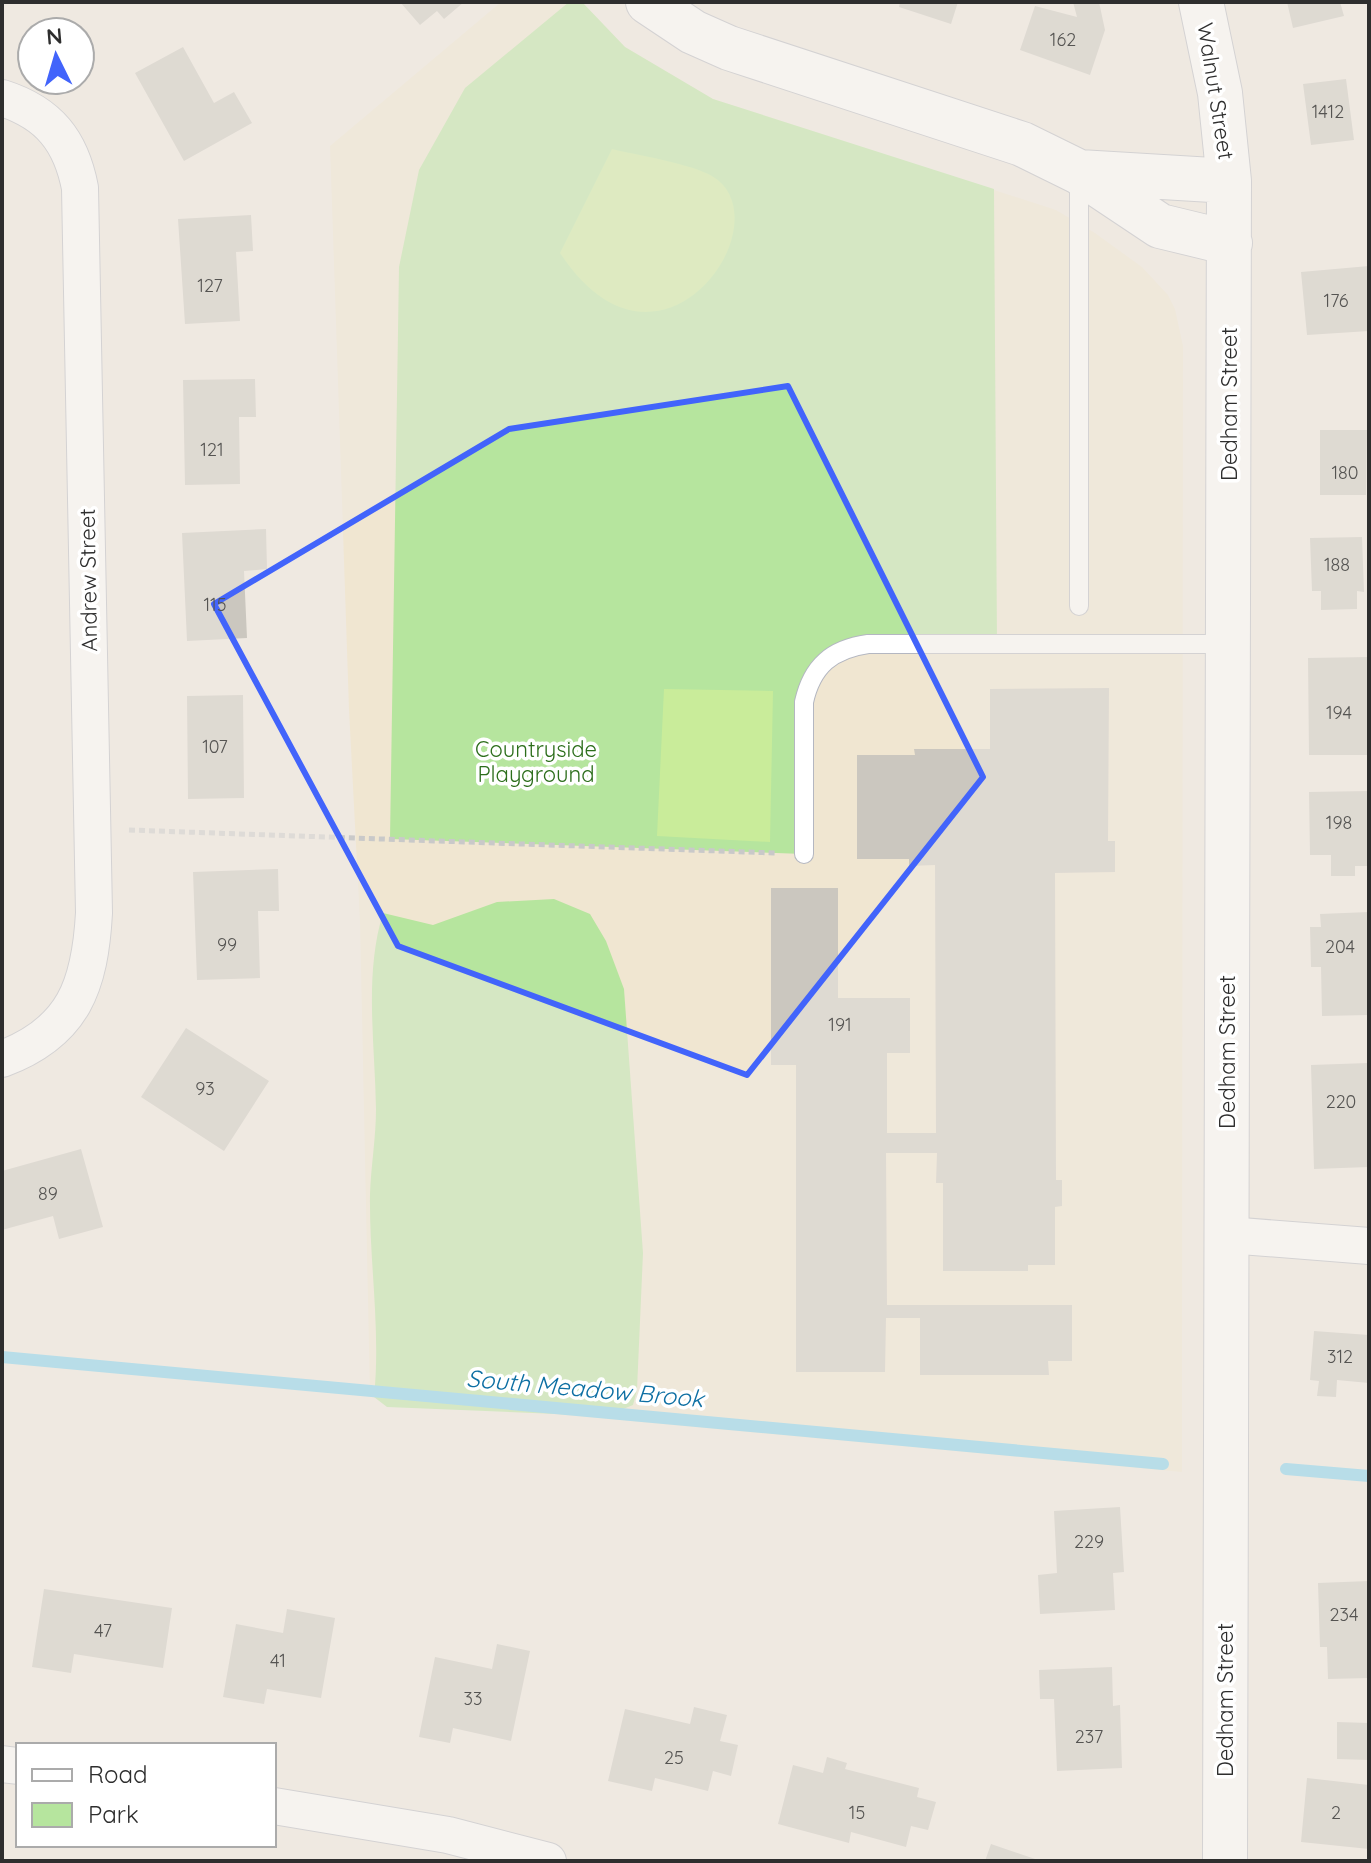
<svg xmlns="http://www.w3.org/2000/svg" width="1371" height="1863" viewBox="0 0 1371 1863" font-family="Quicksand,sans-serif">
  <style>
    .education { fill: #f0e6d1 }
    .green { fill: #b6e59e }
    .pitch { fill: #c9ec9a }
    .lines { fill: none; stroke-linecap: round; stroke-linejoin: round }
    .stream { stroke: #75cff0; stroke-width: 12 }
    .building { fill: #cbc7bf }
    .service-casing { stroke: #b4b7c1; stroke-width: 20 }
    .minor-casing { stroke: #b4b7c1; stroke-width: 38 }
    .secondary-casing { stroke: #b4b7c1; stroke-width: 46 }
    .path { stroke: #c9c9c9; stroke-width: 5; stroke-dasharray: 6 4; stroke-linecap: butt }
    .service { stroke: #fff; stroke-width: 18 }
    .minor { stroke: #fff; stroke-width: 36 }
    .secondary { stroke: #fff; stroke-width: 44 }
    .marked { fill: none; stroke: #4264fb; stroke-width: 6; stroke-linejoin: round }
    .labels { text-anchor: middle; stroke-width: 7; stroke-linejoin: round; paint-order: stroke }
    .number-label { font-size: 18px; fill: #555452 }
    .street-label { font-size: 22px; fill: #2e2e2e; stroke: #fff }
    .park-label { font-size: 22px; fill: #2c6e1b; stroke: #fff }
    .water-label { font-size: 24px; font-style: italic; fill: #0d6fa3; stroke: #fff }
  </style>
  <rect width="100%" height="100%" fill="#efe9e1"/>
  <path class="education" d="M501 2H582L625 47 713 99 1056 210 1095 233 1142 267 1168 295 1175 309 1183 346 1182 1472 370 1397 360 922 349 709 330 146Z"/>
  <path class="green" d="M569 2H582L625 47 713 99 994 189 997 644 849 647 808 684 804 854 390 839 399 267 419 170 465 88Z
    M554 899 590 914 606 941 624 989 643 1253 637 1390 633 1405 606 1416 387 1407 374 1397C381 1329 369 1262 370 1194 371 1166 376 1137 376 1109 375 1044 364 975 383 913L433 925 497 902Z"/>
  <path class="pitch" d="M612 149C637 155 692 164 712 176 787 220 660 405 560 253Z
    M664 689 773 691 770 842 657 836Z"/>
  <g class="lines">
    <path class="stream" d="M2 1357 1163 1464
      M1286 1469 1369 1476"/>
  </g>
  <path class="building" d="M400 2H464L444 19 437 11 420 25Z
    M900 2H958L951 24 899 7Z
    M1073 2H1099L1105 30 1090 75 1020 50 1035 6 1077 17Z
    M1287 2H1340L1344 16 1293 28Z
    M183 47 214 103 234 92 252 123 184 161 135 73Z
    M1346 79 1354 140 1311 145 1303 84Z
    M251 215 253 251 236 252 240 321 185 324 178 219Z
    M1369 266V331L1307 335 1301 272Z
    M255 379 256 417H239L240 484 185 485 183 380Z
    M1320 430H1367L1366 495H1320Z
    M266 529 267 569 244 571 247 638 187 641 182 533Z
    M1362 537 1364 592 1357 591V609L1321 610V591H1312L1310 538Z
    M1369 657V755H1309L1308 658Z
    M1109 688 1108 841H1115V872L1055 873 1056 1180H1062V1206L1055 1207V1265H1028V1271H943V1183H936L937 1153H886L887 1305H1072V1361H1048L1049 1375H920V1318H886L885 1372H796V1065H771V888H838V998H910V1053H887V1133H936L935 865 909 866V859H857V755H915L914 749H990V689Z
    M243 695 244 798 188 799 187 696Z
    M1369 791V866H1355V876H1331V855H1310L1309 792Z
    M278 869 279 911H258L260 978 197 980 193 872Z
    M1369 912V1015L1322 1016 1321 967H1311L1310 927H1321L1320 914Z
    M186 1028 269 1081 224 1151 141 1097Z
    M1368 1063 1369 1167 1314 1169 1311 1065Z
    M81 1149 103 1227 59 1239 53 1216 2 1230V1171Z
    M1314 1331 1369 1335V1383L1337 1380 1336 1397 1317 1396 1319 1381 1310 1380Z
    M1120 1507 1124 1572 1113 1573 1115 1610 1040 1614 1038 1575 1057 1573 1054 1511Z
    M1369 1581V1678L1328 1679 1327 1647H1320L1318 1583Z
    M44 1589 172 1608 163 1668 74 1654 71 1673 32 1667Z
    M287 1609 335 1618 321 1698 267 1689 264 1704 223 1697 236 1624 283 1633Z
    M497 1644 530 1651 511 1741 453 1728 450 1743 419 1737 435 1657 492 1669Z
    M1112 1667 1113 1706 1120 1705 1122 1768 1057 1771 1054 1699H1040L1039 1670Z
    M694 1707 727 1715 720 1741 738 1745 731 1776 713 1771 708 1791 655 1778 652 1791 608 1781 625 1709 690 1724Z
    M1337 1722 1369 1723V1760L1337 1759Z
    M827 1757 847 1763 845 1769 919 1788 917 1797 936 1802 928 1830 911 1826 906 1847 851 1832 849 1843 778 1824 793 1765 823 1773Z
    M1307 1778 1369 1785V1849L1301 1842Z
    M991 1844 1038 1860V1861H985Z"/>
  <g class="lines">
    <defs>
      <path id="service" d="M1079 173V606
        M804 854V702C812 666 832 649 868 644H1227"/>
      <path id="minor" d="M2 98C49 113 71 141 80 188L94 913C90 985 74 1032 2 1059
        M1228 1235 1369 1246
        M2 1764 18 1766
        M274 1806 448 1835 548 1861"/>
      <path id="secondary" d="M648 2 693 32 729 48 1022 144 1079 172 1160 226 1230 243
        M1201 2 1220 93 1229 181 1225 1861
        M1079 172 1229 181"/>
    </defs>
    <use href="#service" class="service-casing"/>
    <use href="#minor" class="minor-casing"/>
    <use href="#secondary" class="secondary-casing"/>
    <path class="path" d="M129 830 775 853"/>
    <use href="#service" class="service"/>
    <use href="#minor" class="minor"/>
    <use href="#secondary" class="secondary"/>
  </g>
  <path d="M0 0H1371V1863H0ZM788 386 983 777 747 1075 398 946 214 604 509 429Z" fill="#efe9e1" fill-opacity=".55" fill-rule="evenodd"/>
  <path class="marked" d="M788 386 983 777 747 1075 398 946 214 604 509 429Z"/>
  <g class="labels">
    <g class="number-label">
      <text x="1063" y="46">162</text>
      <text x="1328" y="118">1412</text>
      <text x="210" y="292">127</text>
      <text x="1336" y="307">176</text>
      <text x="212" y="456">121</text>
      <text x="1345" y="479">180</text>
      <text x="1337" y="571">188</text>
      <text x="215" y="611">115</text>
      <text x="1339" y="719">194</text>
      <text x="215" y="753">107</text>
      <text x="1339" y="829">198</text>
      <text x="227" y="951">99</text>
      <text x="1340" y="953">204</text>
      <text x="840" y="1031">191</text>
      <text x="205" y="1095">93</text>
      <text x="1341" y="1108">220</text>
      <text x="48" y="1200">89</text>
      <text x="1340" y="1363">312</text>
      <text x="1089" y="1548">229</text>
      <text x="1344" y="1621">234</text>
      <text x="103" y="1637">47</text>
      <text x="278" y="1667">41</text>
      <text x="473" y="1705">33</text>
      <text x="1089" y="1743">237</text>
      <text x="674" y="1764">25</text>
      <text x="857" y="1819">15</text>
      <text x="1336" y="1819">2</text>
    </g>
    <g class="street-label">
      <text transform="translate(1216 91) rotate(81)" y="8">Walnut Street</text>
      <text transform="translate(1229 404) rotate(-90)" y="8">Dedham Street</text>
      <text transform="translate(88 580) rotate(-91)" y="8">Andrew Street</text>
      <text transform="translate(1227 1052) rotate(-90)" y="8">Dedham Street</text>
      <text transform="translate(1225 1700) rotate(-90)" y="8">Dedham Street</text>
    </g>
    <g class="park-label">
      <text x="536" y="757">Countryside<tspan x="536" dy="25">Playground</tspan></text>
    </g>
    <g class="water-label">
      <text transform="translate(585 1389) rotate(5)" y="8">South Meadow Brook</text>
    </g>
  </g>
  <rect width="1371" height="1863" fill="none" stroke="#2e2e2e" stroke-width="8"/>
  <rect x="16" y="1743" width="260" height="104" fill="#ffffff" stroke="#ababab" stroke-width="2"/>
  <rect x="32" y="1769" width="40" height="12" fill="#ffffff" stroke="#ababab" stroke-width="2"/>
  <text x="88" y="1783" font-size="24" fill="#2e2e2e">Road</text>
  <rect x="32" y="1803" width="40" height="24" fill="#b6e59e" stroke="#ababab" stroke-width="2"/>
  <text x="88" y="1823" font-size="24" fill="#2e2e2e">Park</text>
  <g transform="translate(56 56) rotate(355)"><circle r="38" fill="#ffffff" stroke="#ababab" stroke-width="2"/>
  <path d="M0-6L14 30L0 20L-14 30Z" fill="#4264fb"/>
  <text y="-12" font-size="22" font-weight="bold" text-anchor="middle" fill="#2e2e2e">N</text>
  </g>
</svg>
